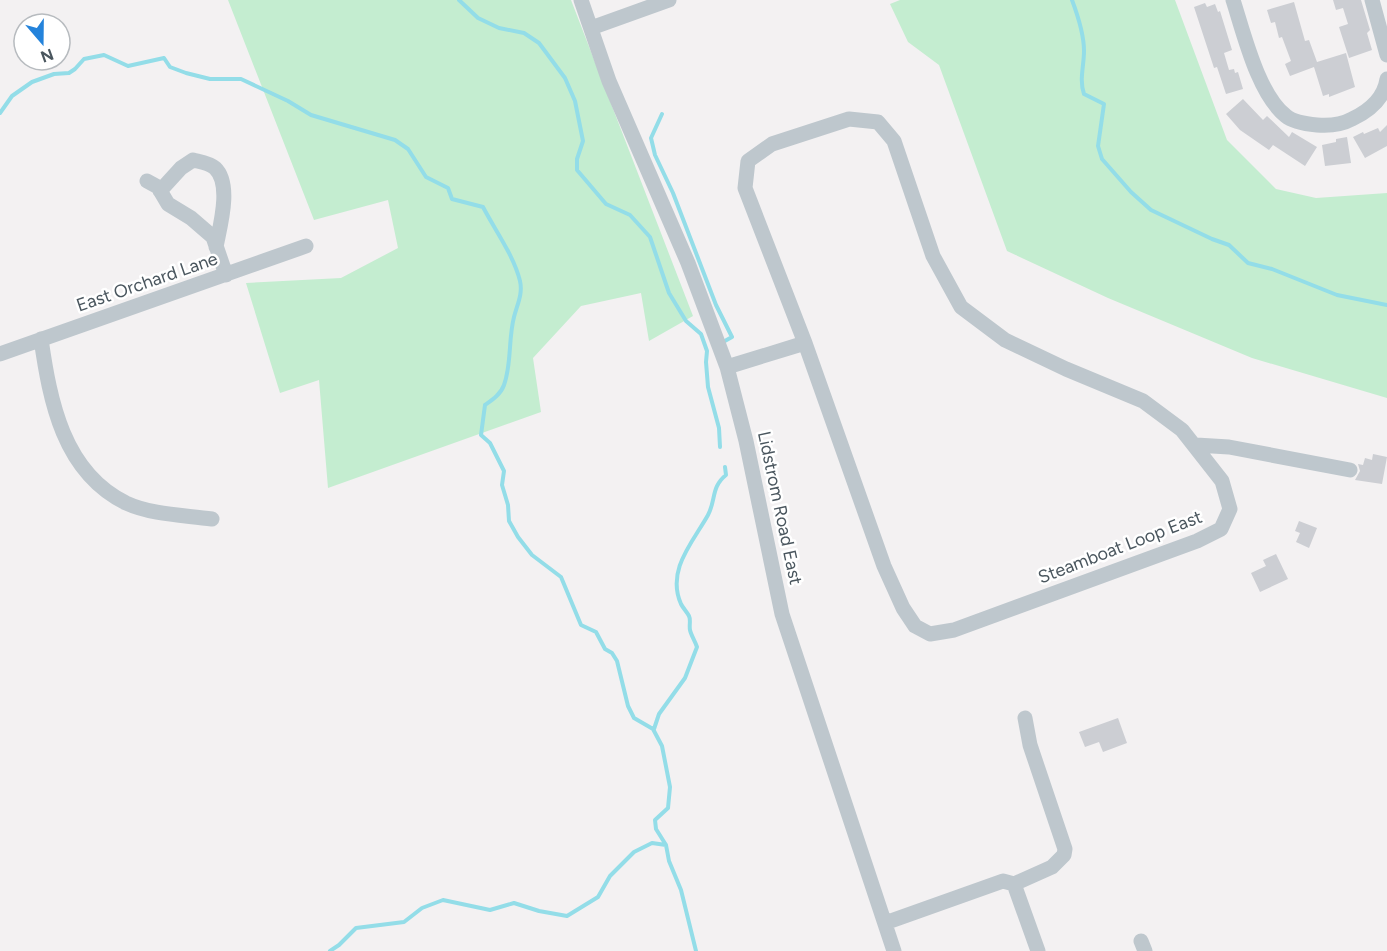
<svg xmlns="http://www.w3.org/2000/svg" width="1387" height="951" viewBox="0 0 1387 951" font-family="Figtree,sans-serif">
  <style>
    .green { fill: #c4edd0 }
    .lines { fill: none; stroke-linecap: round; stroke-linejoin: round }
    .stream { stroke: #93dde8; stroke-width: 4 }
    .building { fill: #ccced3 }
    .minor { stroke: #bec7cd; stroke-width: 15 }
    .labels { text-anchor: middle; stroke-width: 5; stroke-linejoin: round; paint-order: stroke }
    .street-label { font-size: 18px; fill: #4a565e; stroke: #fff }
  </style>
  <rect width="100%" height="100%" fill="#f3f1f2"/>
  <path class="green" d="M228 0H571L693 316 649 341 641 293 581 306 533 358 541 412 328 488 319 380 280 393 246 283 341 278 398 248 388 200 314 220Z
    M900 0H1175L1227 140 1276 189 1316 198 1387 193V398L1252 358 1108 298 1007 251 939 65 908 42 890 4Z"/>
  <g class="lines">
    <path class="stream" d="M459 0 478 18 499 28 524 33 539 43 565 78 575 101 583 141 577 159V170L606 204 630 215 650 237 669 293 686 321 701 334 707 351 706 362 708 387 719 428 720 447
      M1072 0C1078 16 1084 34 1084 51 1084 66 1079 80 1084 94L1104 104 1098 146 1102 159 1131 192 1151 210 1212 239 1229 245 1248 263 1272 269 1337 295 1387 305
      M0 113 12 96 32 82 54 74 69 73 75 69 84 59 104 55 128 66 164 58 170 67 186 73 210 79H241L288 101 311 115 395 140 408 149 426 177 448 188 452 199 483 207C495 230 514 256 520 281 523 294 517 305 514 317 508 340 512 363 504 385 501 394 492 400 485 405L481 435 490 443 504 471 502 485 508 505 509 521 518 537 532 555 561 577 581 625 596 632 605 649 612 653 617 661 628 706 634 718 653 729 662 746 670 787 668 808 655 820 656 829 666 845 669 861 681 890 696 951
      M662 114 651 138 655 155 673 193 716 305 732 337 723 342
      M654 729 659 714 685 678 697 647C695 641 691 635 690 630 689 625 691 620 689 616 687 612 683 608 681 604 666 570 693 542 708 515 716 500 711 487 726 475L725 467
      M330 951 339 945 356 928 404 922 422 908 443 900 490 910 514 903 539 911 567 916 598 897 610 876 634 852 652 843 666 845"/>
  </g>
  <path class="building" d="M1333 0H1361L1370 30 1367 33 1372 50 1349 58 1339 27 1348 24 1343 8 1336 10Z
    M1294 2 1305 41 1309 40 1317 62 1346 53 1355 87 1329 97V94L1323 96 1314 67 1290 76 1285 64 1291 61 1282 37 1279 38 1275 22 1271 23 1267 10Z
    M1205 3 1207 7 1215 4 1218 12 1220 11 1232 50 1224 53 1229 70 1234 69 1235 73 1238 72 1243 89 1226 94 1217 67 1214 68 1194 7Z
    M1243 99 1263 120 1267 116 1289 137 1292 132 1317 147 1305 166 1273 145 1269 150 1240 130 1226 114Z
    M1387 125V146L1365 158 1353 137 1363 132 1364 134 1378 128 1380 132Z
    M1347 137 1351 163 1325 166 1322 145 1336 142V139Z
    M1373 454 1387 457 1382 484 1355 480 1360 471 1358 464 1363 465 1365 458 1372 460Z
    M1299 521 1317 528 1309 548 1296 542 1300 533 1295 531Z
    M1276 554 1288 579 1260 592 1251 573 1266 566 1263 560Z
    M1118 718 1127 743 1103 752 1099 742 1085 747 1079 732Z"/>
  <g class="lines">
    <path class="minor" d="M581 0 609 81 688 263 727 367 746 441 782 614 894 951
      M1233 0C1244 34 1258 94 1286 116 1293 122 1307 124 1317 125 1329 126 1341 125 1352 119 1369 111 1384 99 1387 79
      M1372 0 1387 55
      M591 28 669 0
      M849 119 878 122 894 141 933 256 961 307 1005 340 1066 369 1143 401 1182 430 1222 481 1230 509 1221 529 1197 541 954 630 930 634 915 626 903 608 884 566 805 343 745 188 748 161 772 144Z
      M147 181 158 187 168 204 191 218 213 237 226 275
      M160 191 181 168 193 160C201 162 209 163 215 168 232 184 220 226 216 247
      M41 339C50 401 63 472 126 503 152 515 184 515 212 519
      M0 354 306 246
      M727 367 805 343
      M1196 445 1229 447 1350 470
      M1014 884 1052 867 1064 855 1065 849 1030 745 1025 718
      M885 923 1003 881 1014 884 1038 951
      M1141 941 1145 951"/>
  </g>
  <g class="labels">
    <g class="street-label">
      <text transform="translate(147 282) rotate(-19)" y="6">East Orchard Lane</text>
      <text transform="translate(780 508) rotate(78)" y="6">Lidstrom Road East</text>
      <text transform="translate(1120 547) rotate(-21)" y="6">Steamboat Loop East</text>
    </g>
  </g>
  <g transform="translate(42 42) rotate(160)"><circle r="28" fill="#ffffff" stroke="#b7bbbf" stroke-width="1.5"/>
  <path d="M0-4.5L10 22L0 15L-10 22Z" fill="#2483db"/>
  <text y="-9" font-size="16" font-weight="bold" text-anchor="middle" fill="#4a565e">N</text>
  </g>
</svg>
